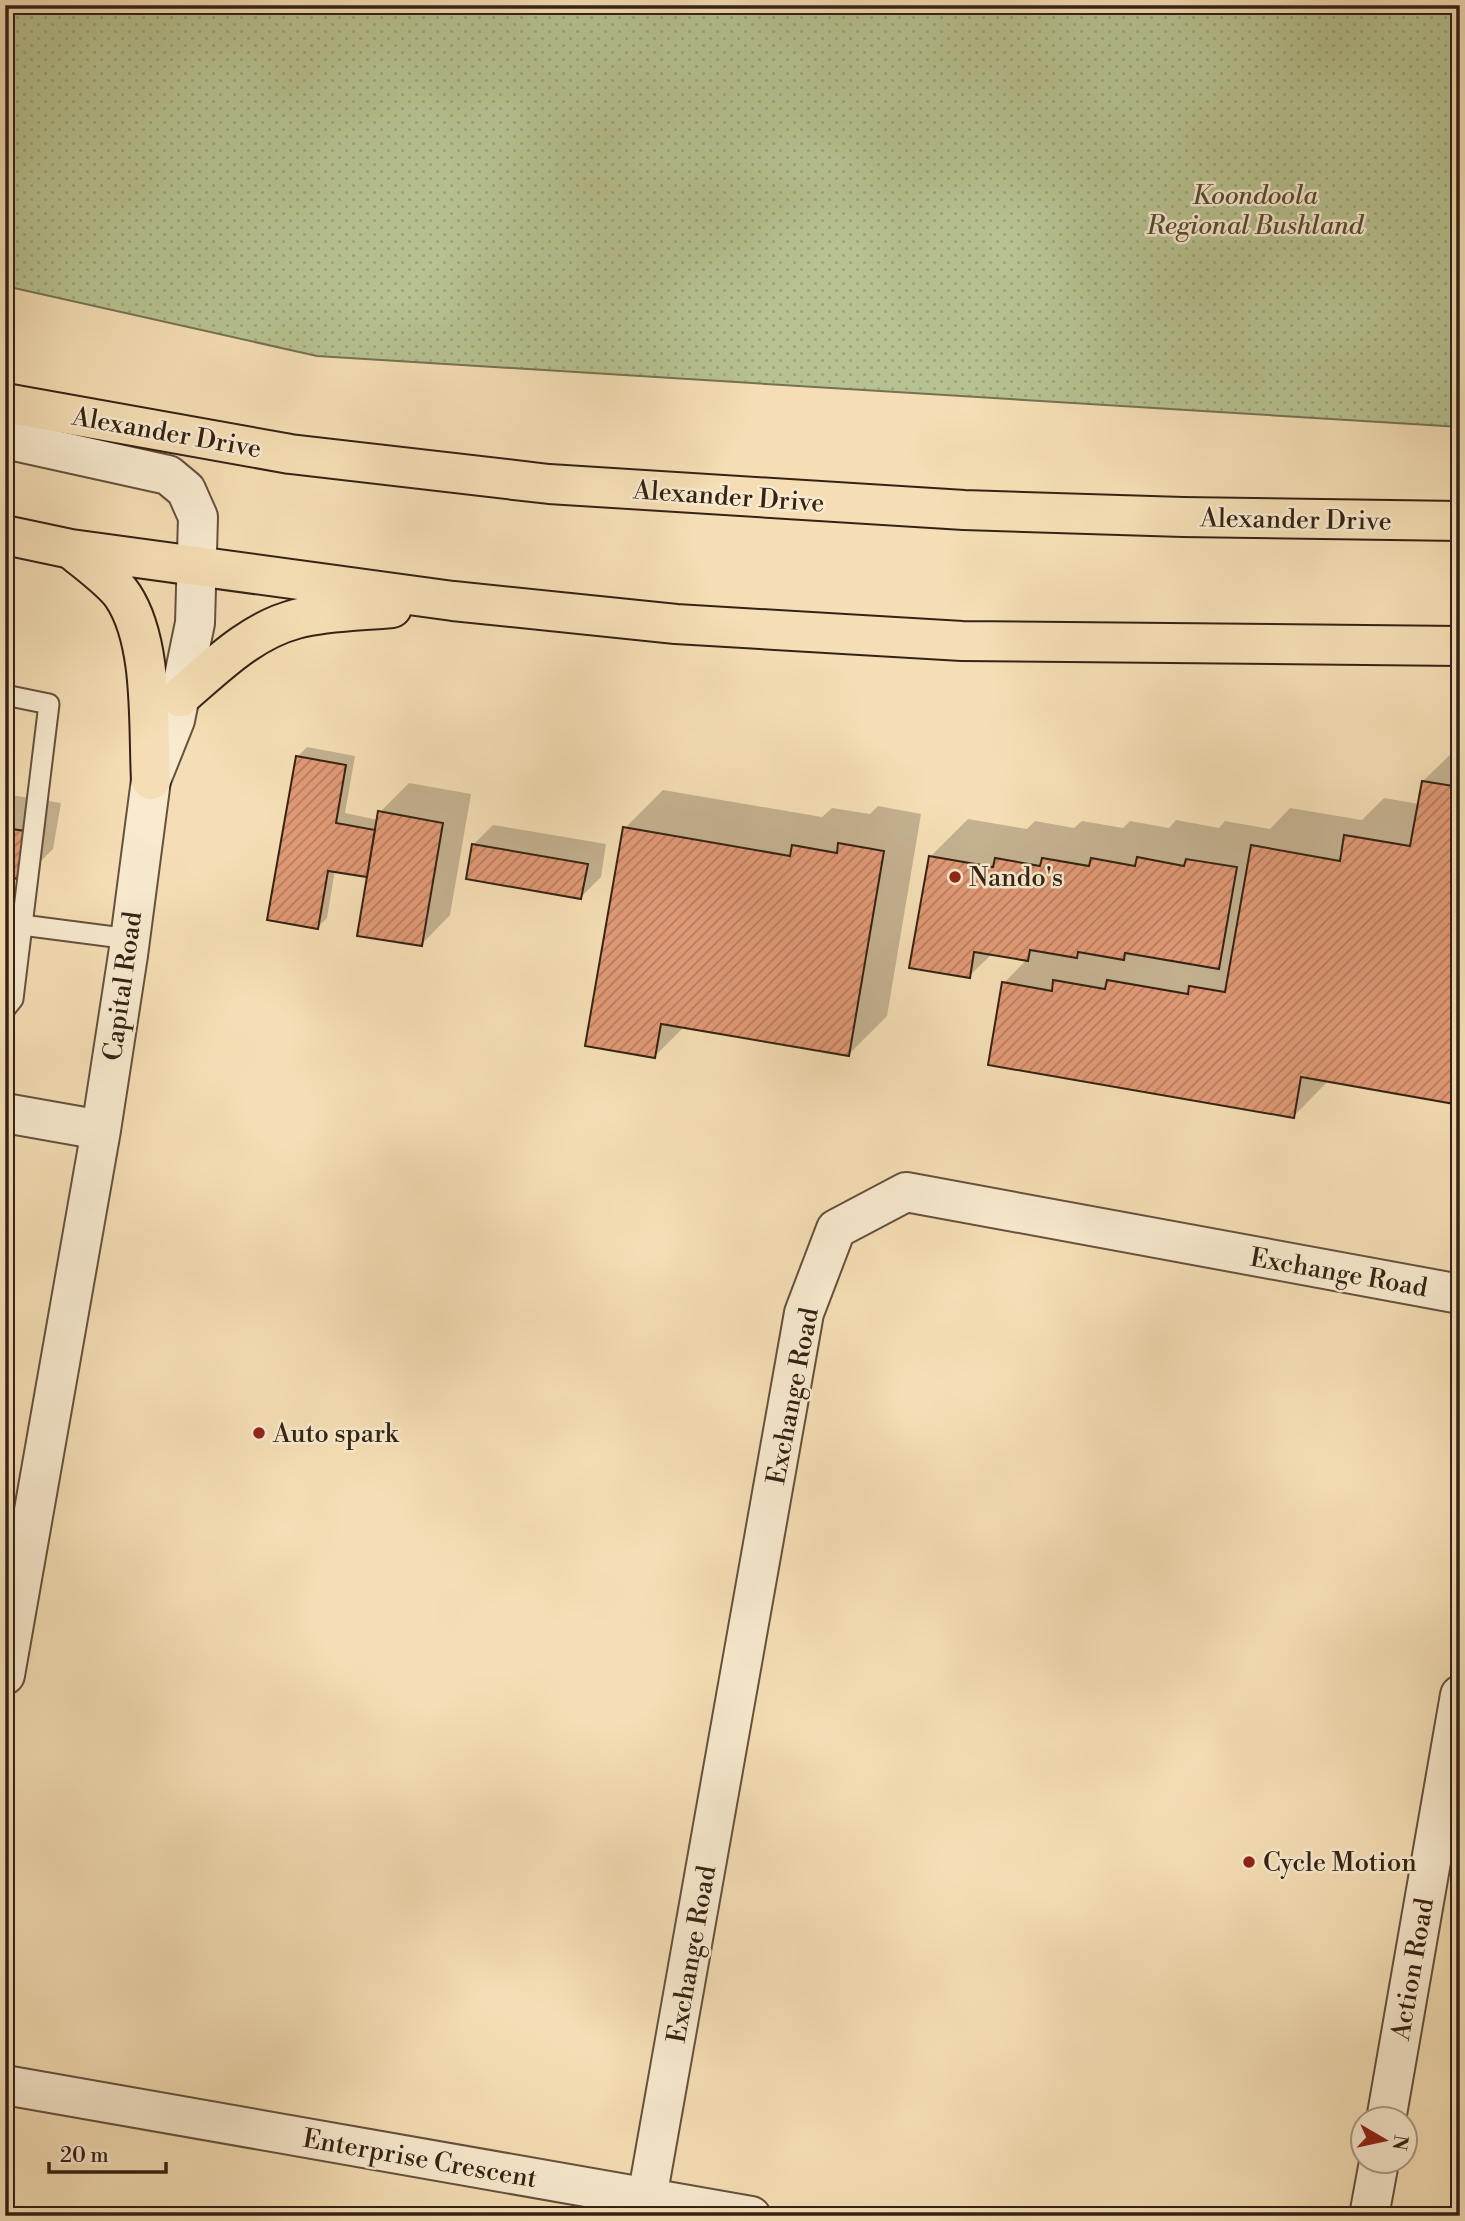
<svg xmlns="http://www.w3.org/2000/svg" width="1465" height="2221" viewBox="0 0 1465 2221" font-family="'Libre Bodoni',serif">
  <style>
    .park { fill: url(#park-dots); stroke: #767252; stroke-width: 2 }
    .shadow { fill: #0003 }
    .building { fill: url(#building-hatch); stroke: #352214; stroke-width: 2 }
    .lines { fill: none; stroke-linecap: round; stroke-linejoin: round }
    .service-casing { stroke: #65513c; stroke-width: 23 }
    .minor-casing { stroke: #65513c; stroke-width: 42 }
    .primary-casing { stroke: #352214; stroke-width: 42 }
    .service { stroke: #f8eacf; stroke-width: 19 }
    .minor { stroke: #f8eacf; stroke-width: 38 }
    .primary { stroke: #f5deb5; stroke-width: 38 }
    .poi-dot { fill: #8f2418; stroke: #f8eacf; stroke-width: 2.5 }
    .labels { text-anchor: middle; stroke-width: 5; stroke-linejoin: round; paint-order: stroke }
    .park-label { font-size: 26px; font-style: italic; fill: #564a33; stroke: #f8eacf }
    .street-label { font-size: 26px; fill: #352214; stroke: #f8eacf }
    .poi-label { font-size: 26px; fill: #352214; stroke: #f8eacf; text-anchor: start }
  </style>
  <defs>
    <pattern id="park-dots" width="8" height="8" patternUnits="userSpaceOnUse" patternTransform="scale(1.75)"><rect width="8" height="8" fill="#b7c291"/><path d="M2 2h.1M6 6h.1" fill="none" stroke="#9ea67c" stroke-width="1.8" stroke-linecap="round"/></pattern>
    <pattern id="building-hatch" width="6" height="6" patternUnits="userSpaceOnUse" patternTransform="scale(1.75)"><rect width="6" height="6" fill="#e19a76"/><path d="M-1 1l2-2M0 6l6-6M5 7l2-2" fill="none" stroke="#b77d60"/></pattern>
  </defs>
  <rect width="100%" height="100%" fill="#f5deb5"/>
  <filter id="stains"><feTurbulence type="fractalNoise" baseFrequency=".00286" numOctaves="4"/><feColorMatrix values="0 0 0 0 .2 0 0 0 0 .09 0 0 0 0 .02 0 0 0 .5 -.17"/></filter>
  <radialGradient id="worn" r=".72"><stop offset=".6" stop-color="#630" stop-opacity="0"/><stop offset="1" stop-color="#630" stop-opacity=".3"/></radialGradient>
  <path class="park" d="M5 5H1460V427L317 356 5 286Z"/>
  <path class="shadow" d="M1460 745V1103L1329 1080 1294 1116 1004 983 1027 959 993 953 969 976 930 857 968 819 1027 829 1035 821 1074 828 1082 821 1123 828 1130 821 1169 828 1176 820 1219 828 1225 821 1270 829 1290 808 1362 820 1384 798 1419 804 1423 781Z
    M5 746 10 747 5 773Z
    M307 747 355 756 345 813 378 820 380 812 409 783 471 794 450 915 421 945 369 876 335 870 327 918 318 927 297 757Z
    M663 790 822 817 832 808 870 814 878 806 921 814 887 1016 849 1054 685 1026 654 1057 625 828Z
    M5 794 61 803 53 849 24 878 5 875Z
    M493 825 606 844 601 877 581 897 474 844Z"/>
  <path class="building" d="M296 756 346 765 336 823 375 830 367 877 328 871 318 929 267 920Z
    M1422 781 1460 787V1105L1301 1077 1294 1118 988 1065 1002 982 1052 991 1053 980 1105 989 1107 980 1188 994 1189 986 1225 992 1251 845 1340 861 1344 835 1410 846Z
    M378 811 443 823 422 946 357 936Z
    M623 827 790 856 792 845 837 853 838 843 884 851 849 1056 661 1024 655 1058 585 1046Z
    M5 828 33 832 25 880 5 877Z
    M472 844 588 864 581 899 466 879Z
    M929 856 993 867 995 858 1040 866 1042 858 1089 866 1091 858 1135 866 1137 857 1184 866 1186 859 1237 867 1219 969 1125 953 1124 960 1078 952 1077 958 1030 950 1028 961 974 952 970 978 909 968Z"/>
  <g class="lines">
    <defs>
      <path id="service" d="M5 695 49 704 13 999 5 1009
        M22 925 130 939"/>
      <path id="minor" d="M5 439 168 475 186 490 198 517 195 623 175 720 151 780 128 955 101 1130 5 1675
        M5 1113 101 1130
        M5 2085 751 2216
        M1386 2120 1460 1695
        M647 2198 804 1313 836 1229 906 1192 1460 1294
        M1369 2216 1379 2162"/>
      <path id="primary" d="M5 403 290 454 549 484 964 510 1183 517 1460 521
        M5 535 71 549 453 601 676 624 962 641 1460 646
        M71 549C85 561 113 581 123 596 154 643 148 725 151 780
        M180 697C215 667 250 631 296 619 326 611 361 611 392 608"/>
    </defs>
    <use href="#service" class="service-casing"/>
    <use href="#minor" class="minor-casing"/>
    <use href="#primary" class="primary-casing"/>
    <use href="#service" class="service"/>
    <use href="#minor" class="minor"/>
    <use href="#primary" class="primary"/>
  </g>
  <g class="poi-dot">
    <circle cx="955" cy="877" r="7"/>
    <circle cx="259" cy="1433" r="7"/>
    <circle cx="1249" cy="1862" r="7"/>
  </g>
  <g class="labels">
    <g class="park-label">
      <text x="1255" y="204">Koondoola<tspan x="1255" dy="30">Regional Bushland</tspan></text>
    </g>
    <g class="street-label">
      <text transform="translate(167 432) rotate(10)" y="9">Alexander Drive</text>
      <text transform="translate(729 496) rotate(4)" y="9">Alexander Drive</text>
      <text transform="translate(1296 519) rotate(1)" y="9">Alexander Drive</text>
      <text transform="translate(122 986) rotate(-82)" y="9">Capital Road</text>
      <text transform="translate(1339 1272) rotate(10)" y="9">Exchange Road</text>
      <text transform="translate(792 1396) rotate(-79)" y="9">Exchange Road</text>
      <text transform="translate(691 1954) rotate(-80)" y="9">Exchange Road</text>
      <text transform="translate(1412 1969) rotate(-80)" y="9">Action Road</text>
      <text transform="translate(420 2158) rotate(10)" y="9">Enterprise Crescent</text>
    </g>
    <g class="poi-label">
      <text x="969" y="886">Nando's</text>
      <text x="273" y="1442">Auto spark</text>
      <text x="1263" y="1871">Cycle Motion</text>
    </g>
  </g>
  <rect width="1465" height="2221" fill="none" stroke="#f5deb5" stroke-width="28"/>
  <rect x="7" y="7" width="1451" height="2207" fill="none" stroke="#352214" stroke-width="3.5"/>
  <rect x="14" y="14" width="1437" height="2193" fill="none" stroke="#352214" stroke-width="2"/>
  <g transform="translate(1384 2140) rotate(99)"><circle r="33" fill="#f8eacf" stroke="#aa9a84" stroke-width="2"/>
  <path d="M0-5L12 26L0 18L-12 26Z" fill="#8f2418"/>
  <text y="-10" font-size="19" font-weight="bold" text-anchor="middle" fill="#352214">N</text>
  </g>
  <path d="M49 2162v10h117v-10" fill="none" stroke="#352214" stroke-width="3.5"/>
  <text x="60" y="2162" font-size="21" fill="#352214" stroke="#f8eacf" stroke-width="5" paint-order="stroke">20 m</text>
  <rect width="100%" height="100%" filter="url(#stains)"/>
  <rect width="100%" height="100%" fill="url(#worn)"/>
</svg>
